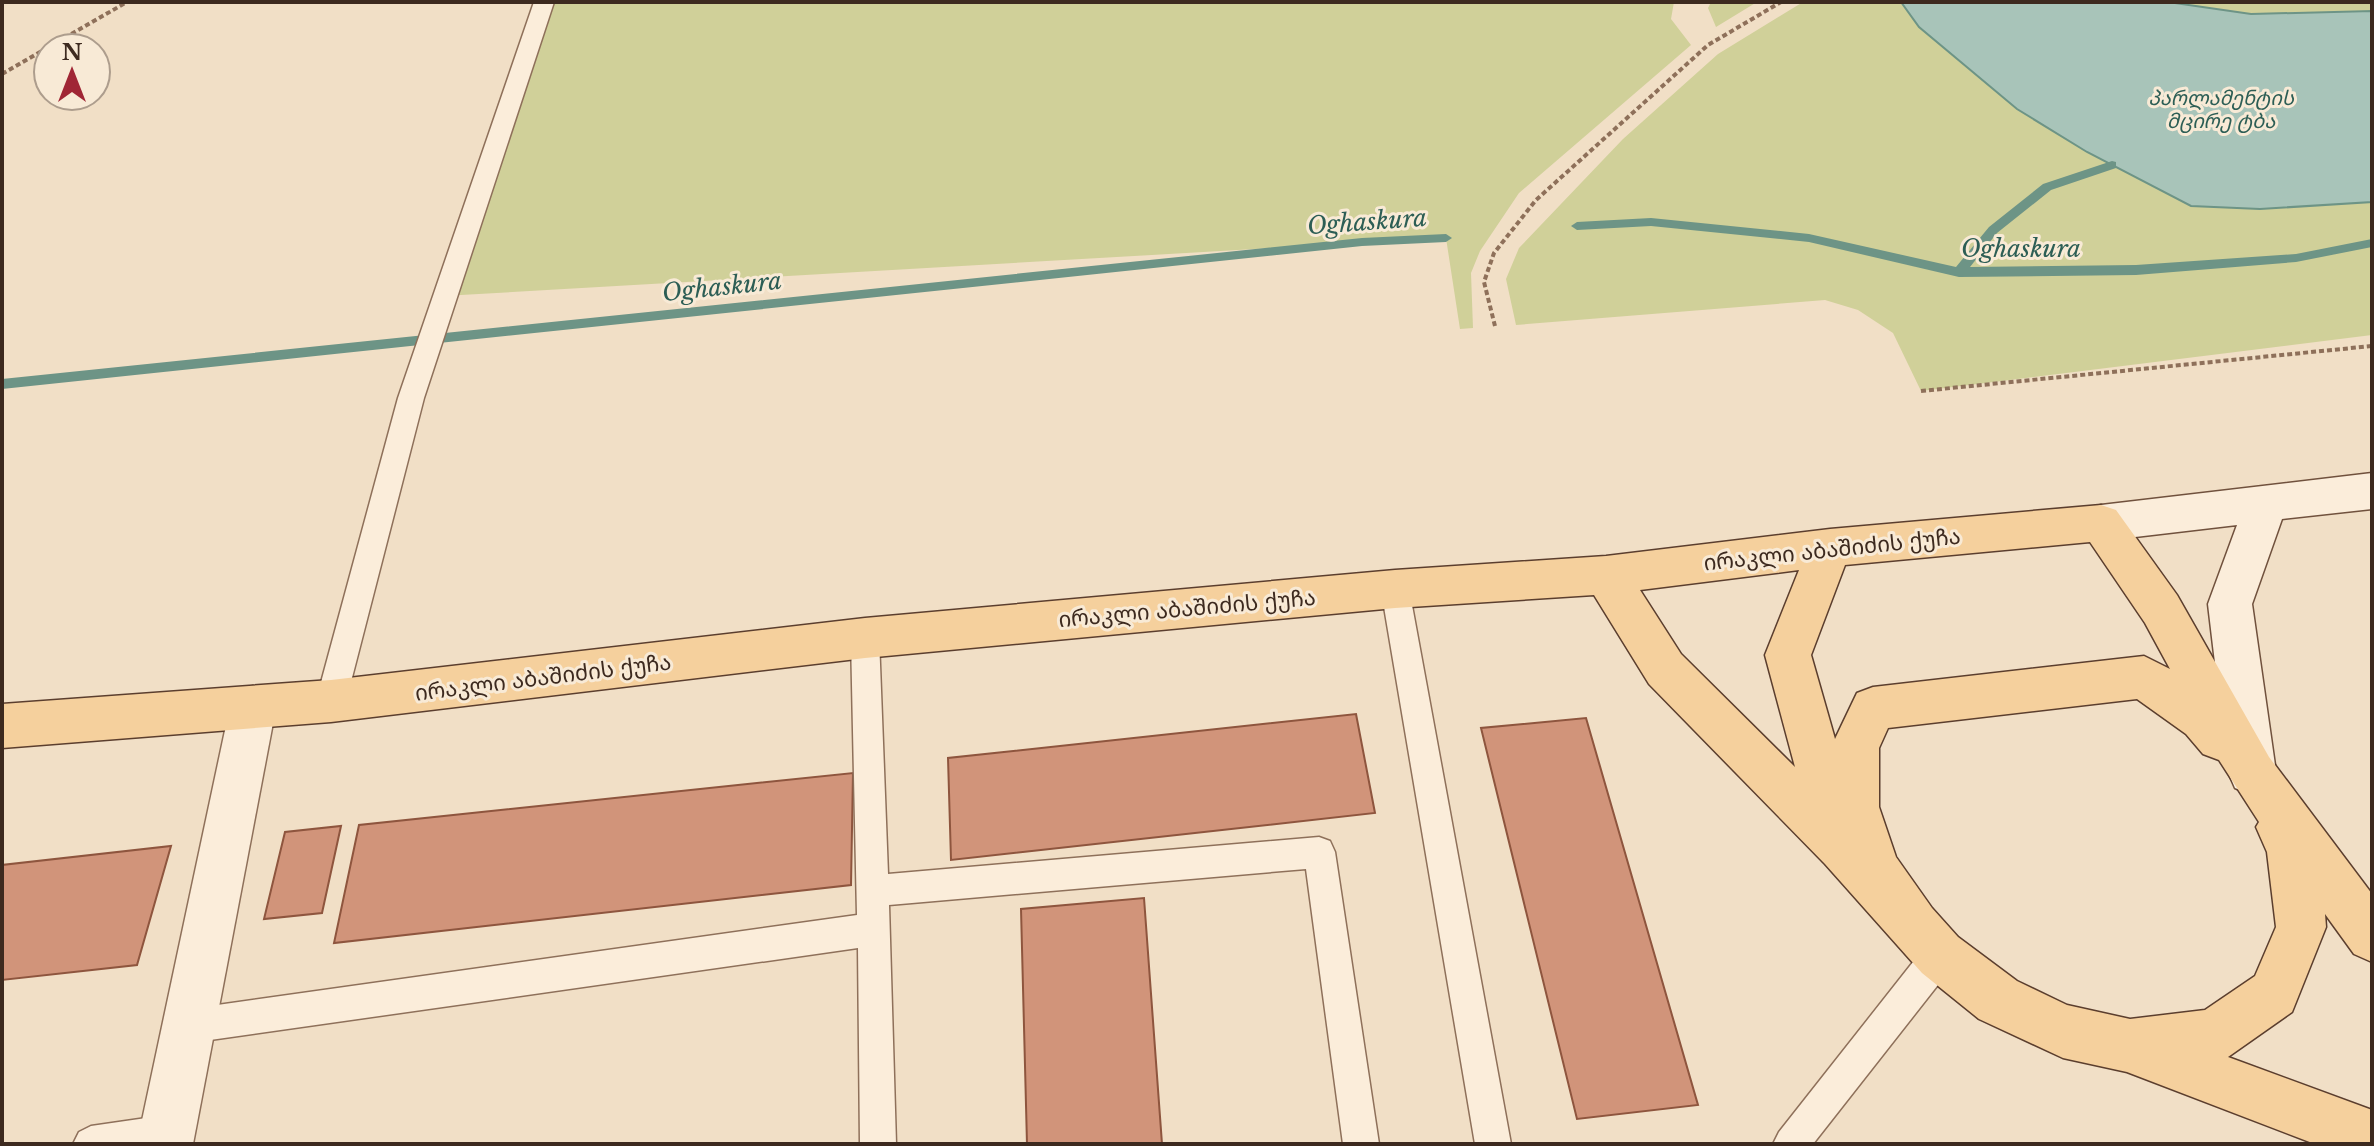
<svg xmlns="http://www.w3.org/2000/svg" width="2374" height="1146" viewBox="0 0 2374 1146" font-family="'Libre Baskerville','Noto Sans Georgian',serif">
  <style>
    .green { fill: #d0d099 }
    .water { fill: #a8c4b9; stroke: #6d9486; stroke-width: 2 }
    .lines { fill: none; stroke-linecap: round; stroke-linejoin: round }
    .stream { fill: #6d9486; fill-rule: evenodd }
    .building { fill: #d1947a; stroke: #8e553e; stroke-width: 2 }
    .service-casing { stroke: #8e705a; stroke-width: 3 }
    .minor-casing { stroke: #8e705a; stroke-width: 3 }
    .secondary-casing { stroke: #70513d; stroke-width: 3 }
    .primary-casing { stroke: #5b3e2e; stroke-width: 3 }
    .path { stroke: #8e705a; stroke-width: 4; stroke-dasharray: 5 3; stroke-linecap: butt }
    .service { fill: #fbedda; fill-rule: evenodd }
    .minor { fill: #fbedda; fill-rule: evenodd }
    .secondary { fill: #fbedda; fill-rule: evenodd }
    .primary { fill: #f5d09d; fill-rule: evenodd }
    .labels { text-anchor: middle; stroke-width: 6; stroke-linejoin: round; paint-order: stroke }
    .far-water-label { font-size: 20px; font-style: italic; fill: #2d5e55; stroke: #f8ead6 }
    .street-label { font-size: 22px; fill: #3d2a1f; stroke: #f8ead6 }
    .water-label { font-size: 24px; font-style: italic; fill: #2d5e55; stroke: #f8ead6 }
  </style>
  <rect width="100%" height="100%" fill="#f1dfc6"/>
  <path class="green" d="M544 2H1674L1671 19 1691 45 1519 193 1480 251 1471 273 1473 328 1460 329 1446 238 443 296Z
    M1711 2H1757L1716 27 1708 8Z
    M1803 2H2372V335L1921 391 1893 333 1858 310 1825 300 1516 325 1506 279 1519 248 1623 139 1718 54Z"/>
  <path class="water" d="M1901 2H2168L2251 14 2372 11V202L2260 209 2191 206 2087 152 2017 109 1919 27Z"/>
  <g class="lines">
    <path class="stream" d="M2112 161 2116 162V168L2051 190 1997 233 1970 267 2136 265 2296 254 2372 239V247L2296 262 2136 275 1959 277 1809 242 1651 226 1577 230 1571 226 1577 222 1651 218 1809 234 1956 267 1989 227 2043 184Z
      M1446 234 1452 238 1446 242 1362 246 2 389V379L1362 238Z"/>
  </g>
  <path class="building" d="M1356 714 1375 813 951 860 948 758Z
    M1586 718 1698 1105 1577 1119 1481 728Z
    M853 773 851 885 334 943 359 825Z
    M341 826 322 913 264 919 285 832Z
    M171 846 137 965 2 980V865Z
    M1144 898 1162 1144H1027L1021 909Z"/>
  <g class="lines">
    <defs>
      <path id="service" d="M534 2H554L424 398 346 701 341 711 331 715 321 711 316 701 398 398Z
        M1395 577 1405 580 1409 589 1511 1144H1475L1381 589 1385 580Z
        M865 625 875 629 879 638 888 874 1319 837 1330 841 1335 852 1379 1144H1343L1306 869 889 905 896 1144H860L858 948 189 1043 177 1038 172 1026 177 1014 189 1009 857 915 851 638 855 629Z
        M1940 939 1952 943 1956 955 1952 967 1813 1144H1773L1779 1132 1928 943Z
        M167 1115 179 1121 185 1133 180 1144H73L79 1132 91 1126Z"/>
      <path id="minor" d="M253 686 269 692 276 707 193 1144H137L230 707 237 692Z"/>
      <path id="secondary" d="M2372 473V509L2282 519 2252 604 2276 772 2269 788 2252 795 2235 788 2228 772 2208 604 2237 525 2101 541 2086 536 2079 523 2086 510 2101 505Z"/>
      <path id="primary" d="M2101 505 2116 510 2177 595 2269 757 2372 894V962L2354 954 2325 914 2326 927 2292 1012 2228 1057 2372 1110V1144H2315L2127 1072 2063 1058 1979 1019 1922 973 1825 864 1649 684 1594 595 1395 608 865 658 331 722 2 748V704L331 680 865 618 1395 570 1606 556 1830 529ZM2090 542 2145 623 2170 669 2144 656 1873 687 1857 693 1835 739 1811 655 1845 565ZM1799 570 1765 655 1795 767 1681 654 1640 590ZM2137 699 2186 734 2203 754 2219 760 2259 822 2256 827 2267 852 2276 927 2255 976 2205 1010 2130 1019 2067 1005 2017 981 1958 937 1932 908 1896 857 1879 807V748L1888 728Z"/>
    </defs>
    <use href="#service" class="service-casing"/>
    <use href="#minor" class="minor-casing"/>
    <use href="#secondary" class="secondary-casing"/>
    <use href="#primary" class="primary-casing"/>
    <path class="path" d="M2 74 127 2
      M1495 326 1484 282 1494 253 1536 200 1708 45 1781 2
      M1921 391 2372 346"/>
    <use href="#service" class="service"/>
    <use href="#minor" class="minor"/>
    <use href="#secondary" class="secondary"/>
    <use href="#primary" class="primary"/>
  </g>
  <g class="labels">
    <g class="far-water-label">
      <text x="2221" y="105">პარლამენტის<tspan x="2221" dy="23">მცირე ტბა</tspan></text>
    </g>
    <g class="street-label">
      <text transform="translate(1832 549) rotate(-6)" y="8">ირაკლი აბაშიძის ქუჩა</text>
      <text transform="translate(1187 608) rotate(-5)" y="8">ირაკლი აბაშიძის ქუჩა</text>
      <text transform="translate(543 677) rotate(-7)" y="8">ირაკლი აბაშიძის ქუჩა</text>
    </g>
    <g class="water-label">
      <text transform="translate(1367 222) rotate(-4)" y="8">Oghaskura</text>
      <text x="2021" y="257">Oghaskura</text>
      <text transform="translate(722 287) rotate(-6)" y="8">Oghaskura</text>
    </g>
  </g>
  <rect width="2374" height="1146" fill="none" stroke="#3d2a1f" stroke-width="8"/>
  <g transform="translate(72 72)"><circle r="38" fill="#f8ead6" stroke="#ad9d8d" stroke-width="2"/>
  <path d="M0-6L14 30L0 20L-14 30Z" fill="#a02635"/>
  <text y="-12" font-size="22" font-weight="bold" text-anchor="middle" fill="#3d2a1f">N</text>
  </g>
</svg>
